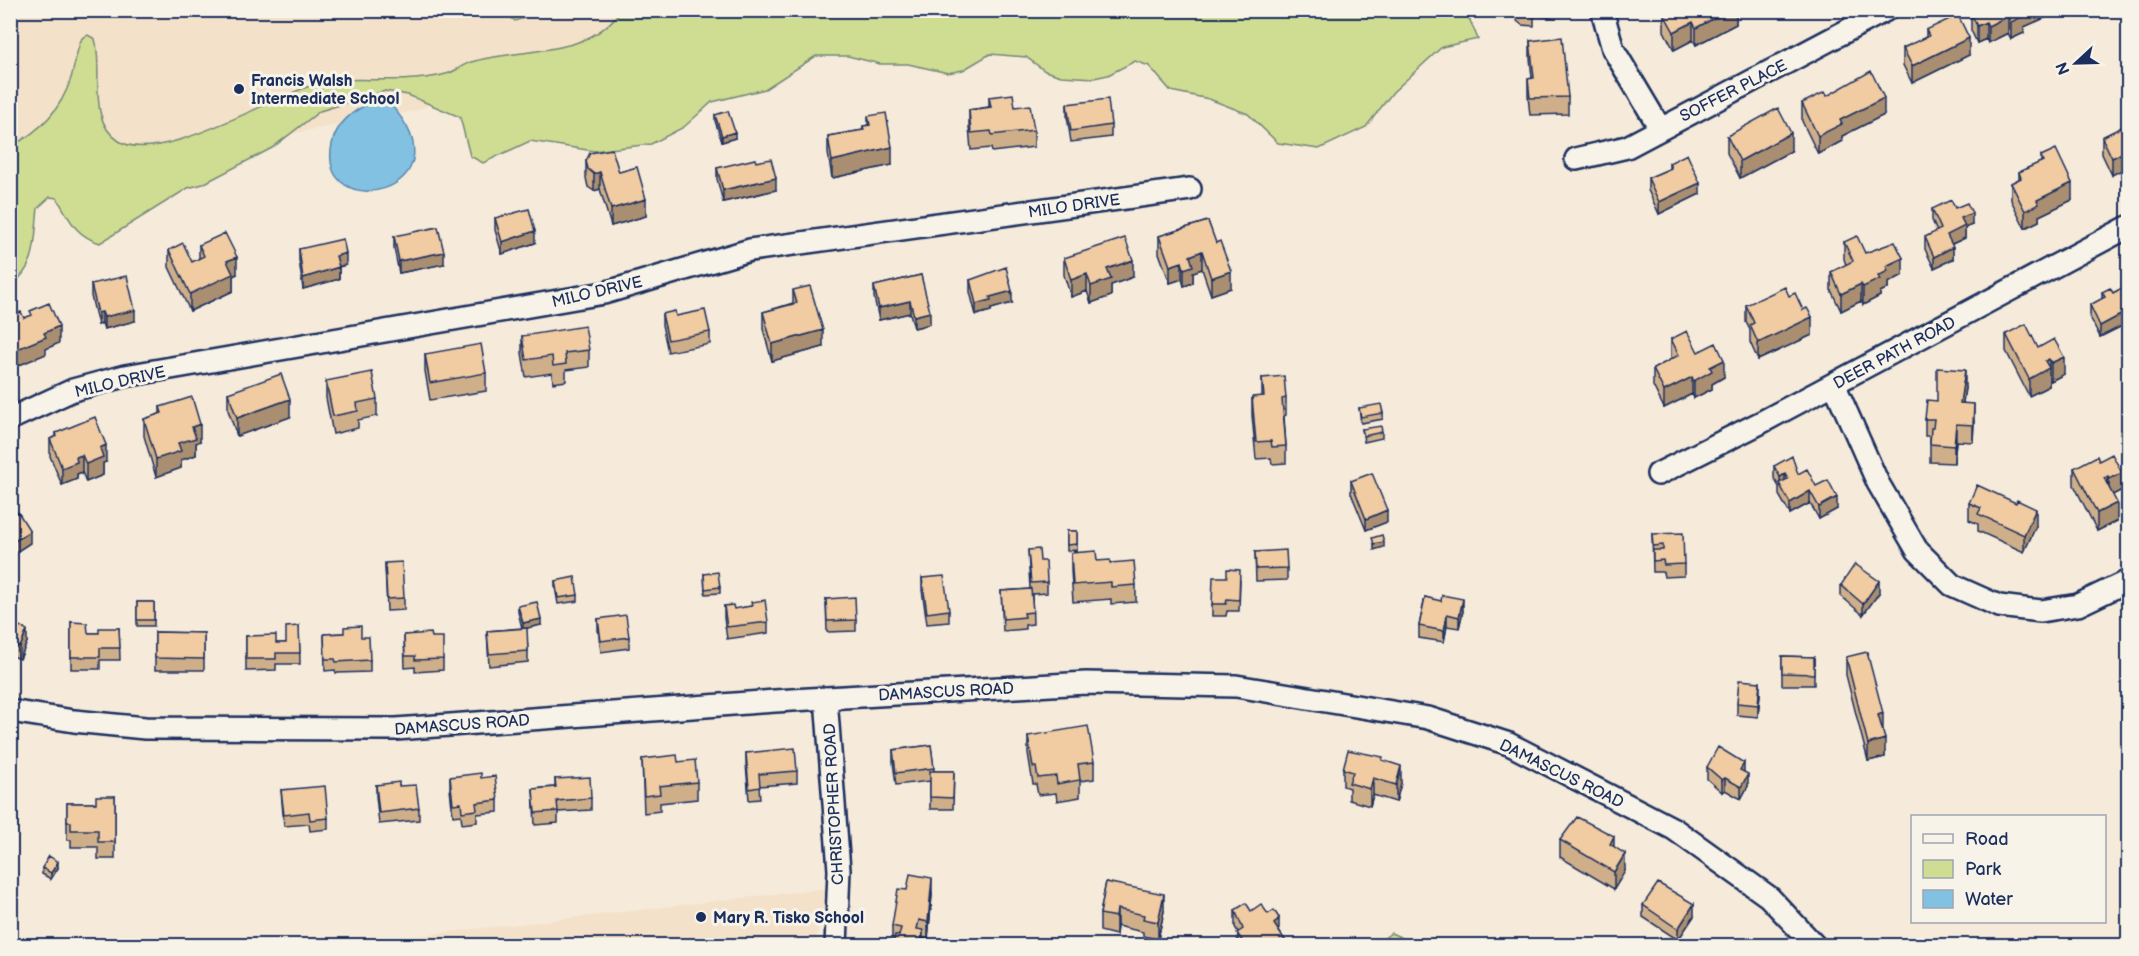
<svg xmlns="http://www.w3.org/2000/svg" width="2139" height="956" viewBox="0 0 2139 956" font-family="'Balsamiq Sans',sans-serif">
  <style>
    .built { fill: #f4e1c9 }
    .green { fill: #cedd91; stroke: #748678; stroke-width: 1.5 }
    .water { fill: #82c1e2; stroke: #5987ad; stroke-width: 1.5 }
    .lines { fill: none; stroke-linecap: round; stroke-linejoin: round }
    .minor-casing { stroke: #1b2f5e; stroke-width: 26 }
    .minor { stroke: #f7f3e8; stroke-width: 21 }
    .wall { fill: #cfaf8a; stroke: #1b2f5e; stroke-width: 1.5 }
    .shaded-wall { fill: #a98e71; stroke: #1b2f5e; stroke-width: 1.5 }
    .building { fill: #f1cba1; stroke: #1b2f5e; stroke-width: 1.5 }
    .poi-dot { fill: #1b2f5e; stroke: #f7f3e8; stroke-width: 2 }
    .labels { text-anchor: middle; stroke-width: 6; stroke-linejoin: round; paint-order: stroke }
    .poi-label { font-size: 16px; font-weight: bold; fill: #1b2f5e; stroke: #f7f3e8; text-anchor: start }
    .street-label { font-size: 16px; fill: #1b2f5e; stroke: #f7f3e8 }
  </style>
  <rect width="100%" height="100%" fill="#f6ebda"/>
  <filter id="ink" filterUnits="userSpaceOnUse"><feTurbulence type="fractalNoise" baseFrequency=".0167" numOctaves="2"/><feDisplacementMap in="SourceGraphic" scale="12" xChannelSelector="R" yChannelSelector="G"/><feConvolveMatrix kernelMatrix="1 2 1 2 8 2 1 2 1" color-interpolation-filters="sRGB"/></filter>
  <g filter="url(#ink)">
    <path class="built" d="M11 11H658L415 111 11 185Z
      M827 888 815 945H337Z"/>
    <path class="green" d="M503 11H545L515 21Z
      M1466 11 1478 39 1442 47 1393 92 1366 127 1319 149 1278 143 1248 114 1209 99 1171 91 1149 66 1135 61 1108 75 1094 78 1061 76 1045 71 1026 57 990 54 963 70 948 73 908 64H880L848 56H816L765 89 712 102 684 127 651 144 594 151 530 141 483 163 470 156 460 117 408 95 385 91 320 111 272 148 203 184 188 188 100 243C75 235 70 220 57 198L50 197 38 208C34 241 38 265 11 286V146C39 132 61 110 71 78 75 65 76 51 82 38L88 35 95 39C104 70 86 120 119 141 159 167 273 95 319 83 349 76 384 82 415 79 425 78 437 77 446 74 455 72 462 65 471 62 521 47 587 59 620 11Z
      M1391 933 1418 945H1375Z"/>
    <path class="water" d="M371 103 390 104C472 192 315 227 332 144 336 124 353 110 371 103Z"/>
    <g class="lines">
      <defs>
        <path id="minor" d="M1602 10 1613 49 1660 128
          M1576 159 1627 147 1886 10
          M1834 384 1878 483 1917 550 1952 585 1999 606 2041 611 2078 605 2128 581
          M10 419 73 390 125 376 604 293 750 250 1190 189
          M1658 474 1760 423 2128 227
          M826 698 839 870 836 946
          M10 711 74 721 145 728 396 729 775 701 1086 683 1236 686 1428 718 1509 744 1674 829 1769 897 1815 946"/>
      </defs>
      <use href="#minor" class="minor-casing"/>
      <use href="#minor" class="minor"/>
    </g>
    <path class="wall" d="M1517 10H1550V17L1534 16V26L1522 25 1517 21Z
      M1736 10V24L1696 45 1693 40 1674 50 1664 31V14Z
      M2058 10V12L2024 27V33L2011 39 2008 33 1988 43 1986 39 1977 43 1971 30V13Z
      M1926 30 1969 55 1912 83 1903 65V48L1926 37Z
      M1530 41 1568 97V114L1530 115 1528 96V79L1532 78 1530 58Z
      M1827 96 1884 115 1842 136V141L1818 154 1802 121V103Z
      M989 97 1015 107 1034 130V147L992 152 991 148 971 150 969 127V110L989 107Z
      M1067 104 1111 125V137L1071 142 1067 116Z
      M715 115 735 138 722 142 715 121Z
      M868 116 892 165 832 178 828 153V136L863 130V126L868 125Z
      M2128 116 2112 175 2102 154V137L2123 127V118Z
      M1727 136 1791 151 1740 178 1727 153Z
      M2041 156 2072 200 2039 216V221L2025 228 2011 200V183L2019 179V172L2041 162Z
      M586 161 619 172 646 216 611 226 600 189 594 191 588 187 586 178Z
      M756 162 776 190 723 202 717 179V168Z
      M1669 163 1700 194 1659 214 1648 190V178L1669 169Z
      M1955 208 1972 225 1965 228V238L1952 244 1953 259 1934 268 1925 249V237L1937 232 1932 220V209Z
      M495 218 535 243 502 254 495 230Z
      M1208 221 1231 288 1211 295 1202 269 1193 272V283L1184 286 1182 279 1170 283 1159 253V236Z
      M394 236 444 264 399 273 394 248Z
      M1844 242 1865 253 1903 275 1888 283V288L1880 292V296L1863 305 1861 301 1841 311 1831 290V272L1846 265 1844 259Z
      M199 245 237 274 233 276V291L190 311 169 267V250L192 262 199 259Z
      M299 249 346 265 339 267V279L303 289 299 260Z
      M1064 258 1133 277 1111 285V296L1091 303 1087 291 1071 297 1064 275Z
      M921 275 930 324 914 328 910 313 879 320 874 297V286Z
      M970 280 1012 303 991 309V311L976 315 970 292Z
      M91 284 135 321 104 329 102 323 98 325 91 296Z
      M2128 285V326L2126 328 2124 325 2100 337 2090 317V305L2102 299V292L2113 293Z
      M793 290 823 347 772 361 763 329V312L793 303Z
      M1789 296 1803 310 1812 335 1758 360 1750 342V330L1746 322V305Z
      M662 314 676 316 710 332V344L668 352 662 325Z
      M2006 334 2038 348 2064 374 2051 381 2049 378V386L2029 396 2006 351Z
      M522 336 589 350V367L566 370V381L553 383 552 373 526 377 522 353Z
      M1671 339 1698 352 1724 377 1712 384V389L1694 398 1692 394 1664 408 1653 386V369L1672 359 1671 357Z
      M425 354 486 373V391L430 400 425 371Z
      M1262 378 1286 398V415L1284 416 1286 446V463L1272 464 1271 458 1256 459 1252 415V397H1262Z
      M326 381 377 399V416L358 420V428L333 434 326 398Z
      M1965 388 1963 403 1974 421 1973 442 1956 441 1954 463 1930 462V436H1925V419L1937 401Z
      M228 393 290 417 237 436 228 410Z
      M160 407 200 441 196 443V455L181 460V468L156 477 144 436V419L160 414Z
      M1359 408 1383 413V419L1361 423Z
      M1362 429 1382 432V438L1364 442Z
      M56 433 106 462 103 463V475L86 482 82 472 77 474V479L62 485 50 456V439L56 437Z
      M2099 461 2122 490 2112 495 2117 521 2097 531 2074 485V468Z
      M1774 466 1798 474 1816 486 1837 509 1819 519 1810 503 1790 514 1779 495V487L1774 478Z
      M1351 481 1387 522 1366 530 1351 493Z
      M1969 503H2016L2036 526 2024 552 1978 531V524L1969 520Z
      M1067 531H1077V550L1067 551Z
      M1652 534 1684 564V576L1664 577 1663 572H1653Z
      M1028 550 1047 582V593L1032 594 1033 624 1025 625V629L1003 631 1001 591 1030 589Z
      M1255 552 1287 568V580L1256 581Z
      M1071 553 1097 561 1110 563 1136 585V602L1111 604V599L1073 602 1071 570Z
      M385 563 404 598V610L387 611Z
      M704 574 720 587V593L705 594Z
      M922 578 949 610V622L927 624 922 590Z
      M555 581 578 595V601L558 604 555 587Z
      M1240 581 1239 611H1227L1226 616H1212V604Z
      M1841 585 1879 593 1863 615 1841 596Z
      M1425 597 1463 611 1459 628 1447 626 1444 642 1419 638V626Z
      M826 599 856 620V631L827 632Z
      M137 602H154V626H137Z
      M518 606 541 625 526 628 528 651V662L489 666 487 631 522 628 518 612Z
      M724 606 734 609 751 606 768 622V633L727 639 724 618Z
      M2128 617V642L2126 635V618Z
      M598 619 629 637V648L601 652 598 630Z
      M10 621 27 642 20 659 10 655Z
      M71 622 88 633H99L119 628 120 660H100V669H71Z
      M299 626 300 664H276V670L246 671V636L276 643H286Z
      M155 632 204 633V670H155Z
      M344 633 361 637 370 660V672L336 673 335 670 325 671 324 634Z
      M404 635 432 637 443 659V670L415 672V667L405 668Z
      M1782 656 1814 657V685H1782Z
      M1846 657 1883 731H1882L1885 757 1868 761 1846 675Z
      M1760 694 1758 717 1737 715V703Z
      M1028 736 1094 762V779L1080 781V797L1057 801 1056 793 1038 795 1036 784H1033L1028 753Z
      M931 745 934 771H954L953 809H930V781L896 785 893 762V750Z
      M746 753 797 771V783L759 786 760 799 749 800 746 764Z
      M642 759 678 762 697 782V799L660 803V811L644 813Z
      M1383 761 1401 783 1396 802 1373 795 1370 806 1349 800V788L1343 786V769Z
      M1707 767 1744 772 1748 786 1741 799 1725 790 1722 792 1707 779Z
      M450 777 481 778 498 800V812L477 814V822L462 824 461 815 453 816 450 789Z
      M555 779 591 798V810L558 812V823L535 825 533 789 555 787Z
      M376 785 399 786 419 808V820L379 824 376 796Z
      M281 790 328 818V829L310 831 309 824 284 826Z
      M115 796V859H98V847H71V840H67V803H96Z
      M1560 840 1614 847 1625 871 1614 889 1560 857Z
      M42 868H58L51 879 42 874Z
      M1106 882 1164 911 1158 939 1143 936V932L1117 926 1116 935 1100 931V914Z
      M932 895 928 939 923 938V945L892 943V926Z
      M1643 905 1694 916 1678 940 1643 917Z
      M1235 910 1251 911 1279 931 1288 945H1237L1238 932 1235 927Z"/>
    <path class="shaded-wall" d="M1729 10H1736V24L1696 45V28Z
      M2024 10H2058V12L2024 27V33L2011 39V22Z
      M2008 16V33L1988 43V26Z
      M1693 22V40L1674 50V32Z
      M1986 22V39L1977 43V26Z
      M1969 38V55L1912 83V66Z
      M1884 98V115L1842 136V141L1818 154V136L1840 120Z
      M735 132V138L722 142V136Z
      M1791 133V151L1740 178V161Z
      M892 147V165L832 178V161Z
      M2128 150V167L2112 175V158Z
      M600 172V189L594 191V174Z
      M776 178V190L723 202V190Z
      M1700 183V194L1659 214V202Z
      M2072 183V200L2039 216V221L2025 228V211L2037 200Z
      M646 199V216L611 226V209Z
      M1972 213V225L1965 228V238L1947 246V235L1961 218Z
      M535 231V243L502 254V242Z
      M1953 247V259L1934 268V257Z
      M1202 251V269L1193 272V283L1184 286V269L1190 256Z
      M444 252V264L399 273V261Z
      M346 253V265L336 267V256Z
      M237 257V274L233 276V291L190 311V294L227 261Z
      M1903 258V275L1888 283V288L1880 292V296L1863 305V287L1878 276 1886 266Z
      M1133 260V277L1111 285V296L1091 303V286L1107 269Z
      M1182 262V279L1170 283V266Z
      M339 267V279L303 289V278Z
      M1231 271V288L1211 295V278Z
      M1087 274V291L1071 297V280Z
      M1861 284V301L1841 311V294Z
      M1012 291V303L991 309V311L976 315V304L990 297Z
      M910 301V313L879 320V308Z
      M135 310V321L104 329V317Z
      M102 312V323L98 325V313Z
      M930 312V324L914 328V316Z
      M2124 313V325L2100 337V326Z
      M2128 314V326L2126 328V316Z
      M1812 317V335L1758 360V343Z
      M59 326V343L46 349V354L10 369V352L44 333Z
      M823 330V347L772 361V344Z
      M2064 357V374L2051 381V363Z
      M2049 359V386L2029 396V379L2045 361Z
      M1724 360V377L1712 384V389L1694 398V381L1710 367Z
      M1965 370V388L1960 420V403Z
      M1692 377V394L1664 408V391Z
      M290 399V417L237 436V418Z
      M1974 404V421L1973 442V425Z
      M200 424V441L196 443V455L181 460V468L156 477V459L178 443 192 427Z
      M1956 424V441L1954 463V446Z
      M106 445V462L103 463V475L86 482V464L100 448Z
      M82 455V472L77 474V479L62 485V468L76 457Z
      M2122 473V490L2109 497V479Z
      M1785 474V486L1780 484V477Z
      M2108 476V493L2104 478Z
      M1810 491V503L1790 514V503Z
      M1837 497V509L1819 519V507Z
      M2117 503V521L2097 531V513Z
      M2036 509V526L2024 552V535Z
      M1387 510V522L1366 530V519Z
      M30 531V543L10 556V544Z
      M1384 542V547L1374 550V544Z
      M1879 581V593L1863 615V604Z
      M1463 599V611L1459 628V617Z
      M1447 614V626L1444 642V631Z
      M541 619V625L523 629V623Z
      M27 630V642L20 659V647Z
      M1760 682V694L1758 717V705Z
      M1883 713V731L1878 732V715Z
      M1885 739V757L1868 761V744Z
      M1744 763V774L1740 770Z
      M1401 766V783L1396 802V785Z
      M1748 774V786L1741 799V787Z
      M1373 778V795L1370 806V789Z
      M1725 778V790L1722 792V780Z
      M1614 836V853L1610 844Z
      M1625 854V871L1614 889V872Z
      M58 862V868L51 879V873Z
      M932 878V895L928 939V922Z
      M1164 894V911L1158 939V922Z
      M1694 904V916L1678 940V929Z
      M1117 909V926L1116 935V917Z
      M1279 918V935L1274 924Z
      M923 930V945H920Z"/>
    <path class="building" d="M1670 10H1729L1696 28 1693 22 1674 32 1664 14Z
      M1976 10H2024L2022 11 2024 16 2011 22 2008 16 1988 26 1986 22 1977 26 1971 13Z
      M1958 15 1969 38 1912 66 1903 48 1929 36 1926 30Z
      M1562 37 1568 97 1530 98 1528 79 1534 78 1530 41Z
      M1871 71 1884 98 1840 120 1842 124 1818 136 1802 103 1825 92 1827 96Z
      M1013 94 1015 107 1030 105 1034 130 992 135 991 131 971 133 969 110 991 107 989 97Z
      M1108 99 1111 125 1071 131 1067 104Z
      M1778 108 1791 133 1740 161 1727 136Z
      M728 111 735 132 722 136 715 115Z
      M886 113 892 147 832 161 828 136 864 130 863 126 870 125 868 116Z
      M2128 116V150L2112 158 2102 137 2126 125 2123 118Z
      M612 149 619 172 637 167 646 199 611 209 600 172 594 174 588 169 586 161 590 153Z
      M2056 149 2072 183 2037 200 2039 204 2025 211 2011 183 2021 178 2019 172 2043 161 2041 156Z
      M1687 154 1700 183 1659 202 1648 178 1671 168 1669 163Z
      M755 159 756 162 771 159 776 178 723 190 717 168Z
      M1951 200 1955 208 1967 203 1972 213 1961 218 1965 226 1947 235 1953 247 1934 257 1925 237 1941 229 1932 209Z
      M529 209 535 231 502 242 495 218Z
      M1208 221 1216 243 1220 241 1231 271 1211 278 1202 251 1190 256 1193 266 1184 269 1182 262 1170 266 1159 236Z
      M438 227 444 252 399 261 394 236Z
      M225 233 237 257 227 261 233 274 190 294 169 250 183 243 192 262 204 256 199 245Z
      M1857 236 1865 253 1895 242 1903 258 1886 266 1888 271 1878 276 1880 279 1863 287 1861 284 1841 294 1831 272 1853 261 1844 242Z
      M1125 238 1133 260 1107 269 1111 279 1091 286 1087 274 1071 280 1064 258Z
      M343 239 346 253 336 256 339 267 303 278 299 249Z
      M1006 267 1012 291 990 297 991 300 976 304 970 280Z
      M921 275 930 312 914 316 910 301 879 308 874 286Z
      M127 276 135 310 104 317 102 312 98 313 91 284Z
      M2128 285V314L2126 316 2124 313 2100 326 2090 305 2105 297 2102 292 2110 288 2113 293Z
      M810 286 823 330 772 344 763 312 797 303 793 290Z
      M1785 287 1789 296 1795 293 1803 310 1807 308 1812 317 1758 343 1750 325 1754 323 1746 305Z
      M49 303 59 326 44 333 46 337 10 352V316L21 312 24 318 32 315 30 311Z
      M705 310 710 332 668 340 662 314 675 311 676 316Z
      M2026 324 2038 348 2054 339 2064 357 2051 363 2049 359 2045 361 2049 368 2029 379 2006 334Z
      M585 326 589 350 565 353 566 364 553 366 552 356 526 360 522 336Z
      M1687 331 1698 352 1716 343 1724 360 1710 367 1712 371 1694 381 1692 377 1664 391 1653 369 1679 355 1671 339Z
      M481 344 486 373 430 383 425 354Z
      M1937 368 1965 370 1960 403 1974 404 1973 425 1956 424 1954 446 1930 444 1931 428H1933L1934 419H1925L1927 400 1937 401Z
      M372 372 377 399 357 403 358 411 333 416 326 381Z
      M281 374 290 399 237 418 228 393Z
      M1284 376 1286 398 1282 399 1286 446 1272 447 1271 441 1256 442 1252 397 1264 396 1262 378Z
      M192 397 200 424 192 427 196 438 178 443 181 451 156 459 144 419 162 413 160 407Z
      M1381 404 1383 413 1361 417 1359 408Z
      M95 417 106 445 100 448 103 457 86 464 82 455 76 457 77 462 62 468 50 439 57 436 56 433Z
      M1381 426 1382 432 1364 436 1362 429Z
      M2112 454 2122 473 2109 479 2108 476 2104 478 2117 503 2097 513 2074 468 2097 456 2099 461Z
      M1792 456 1798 474 1807 469 1816 486 1828 480 1837 497 1819 507 1810 491 1790 503 1779 483 1788 479 1785 474 1780 477 1774 466Z
      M1372 473 1387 510 1366 519 1351 481Z
      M1977 485 2016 503 2017 500 2036 509 2024 535 1978 514 1981 508 1969 503Z
      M18 512 30 531 10 544V517Z
      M1067 531H1077V544L1067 545Z
      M1683 533 1684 564 1664 565 1663 560 1653 561V550H1663V545L1653 546 1652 534Z
      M1382 535 1384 542 1374 544 1372 538Z
      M1039 549 1040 561H1046L1047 582 1031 583 1028 550Z
      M1286 550 1287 568 1256 569 1255 552Z
      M1096 551 1097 561 1110 560V563L1134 561 1136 585 1111 587V582L1073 585 1071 553Z
      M402 562 404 598 387 599 385 563Z
      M1855 564 1879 581 1863 604 1841 585Z
      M1227 569 1240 570 1239 600 1227 599 1226 604H1212L1213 577H1227Z
      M718 572 720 587 705 589 704 574Z
      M944 576 949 610 927 613 922 578Z
      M575 577 578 595 558 598 555 581Z
      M1031 589 1033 612 1024 613 1025 617 1003 619 1001 591Z
      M1442 595 1463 599 1459 617 1447 614 1444 631 1419 626 1425 597 1441 601Z
      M855 597 856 620 827 621 826 599Z
      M765 600 768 622 727 627 724 606 733 605 734 609 752 606 751 602Z
      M137 602H154V620H137Z
      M537 602 541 619 523 623 518 606Z
      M626 615 629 637 601 641 598 619Z
      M10 621 27 630 20 647 10 643Z
      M71 622 87 623 88 633H99V628H119L120 648H100V657H71Z
      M299 626 300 653H276V659H246V636L276 635V643H286V627Z
      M361 626V637H369L370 660 336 662 335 659H325L324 634 344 633V627Z
      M527 628 528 651 489 654 487 631Z
      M155 632 204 633V659L155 658Z
      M431 633 432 637H443V659L415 660V656H405L404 635Z
      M1867 652 1883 713 1878 715 1885 739 1868 744 1846 657Z
      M1782 656 1814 657V674L1782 673Z
      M1739 680 1760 682 1758 705 1737 703Z
      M1088 726 1094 762 1078 764 1080 780 1057 784 1056 776 1038 778 1036 767H1033L1028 736Z
      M931 745 934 768 896 773 893 750Z
      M1718 747 1744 763 1740 770 1748 774 1741 787 1725 778 1722 780 1707 767Z
      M795 748 797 771 759 774 760 787 749 789 746 753Z
      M1348 750 1383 757 1382 760 1401 766 1396 785 1373 778 1370 789 1349 783 1353 772 1343 769Z
      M677 755 678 762 695 760 697 782 659 786 660 794 644 796 642 759Z
      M930 771H954L953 798 930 797Z
      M481 773V778L495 776 498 800 476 803 477 810 462 812 461 803 453 804 450 777Z
      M590 777 591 798 557 801 558 811 535 813 533 789 556 787 555 779Z
      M399 782V786L416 785 419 808 379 813 376 785Z
      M325 786 328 818 310 820 309 812 284 815 281 790Z
      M96 796H115V842H98V830H71V822H67V803H96Z
      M1577 817 1614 836 1610 844 1625 854 1614 872 1560 840Z
      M49 856 58 862 51 873 42 868Z
      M910 874 932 878 928 922 919 920 917 929 923 930 920 945H893L895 935 899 936 901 928 892 926 898 889 907 890Z
      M1106 882 1164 894 1158 922 1143 919 1144 915 1117 909 1116 917 1100 914Z
      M1658 883 1694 904 1678 929 1643 905Z
      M1246 903 1251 911 1261 904 1268 914 1274 910 1279 918 1274 924 1288 945H1245L1237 933 1243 929 1235 910Z"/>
  </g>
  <g class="poi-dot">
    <circle cx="239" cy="89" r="6"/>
    <circle cx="701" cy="917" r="6"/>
  </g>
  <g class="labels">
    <g class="poi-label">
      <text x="251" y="86">Francis Walsh<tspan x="251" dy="18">Intermediate School</tspan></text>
      <text x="713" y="923">Mary R. Tisko School</text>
    </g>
    <g class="street-label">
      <text transform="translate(1733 90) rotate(-27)" y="6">SOFFER PLACE</text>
      <text transform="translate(1074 205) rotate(-8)" y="6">MILO DRIVE</text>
      <text transform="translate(597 291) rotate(-13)" y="6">MILO DRIVE</text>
      <text transform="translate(1894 352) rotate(-28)" y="6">DEER PATH ROAD</text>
      <text transform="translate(120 381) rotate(-13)" y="6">MILO DRIVE</text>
      <text transform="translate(946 691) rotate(-3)" y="6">DAMASCUS ROAD</text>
      <text transform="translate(462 724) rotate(-4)" y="6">DAMASCUS ROAD</text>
      <text transform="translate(1562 773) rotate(26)" y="6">DAMASCUS ROAD</text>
      <text transform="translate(833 804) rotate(-93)" y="6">CHRISTOPHER ROAD</text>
    </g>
  </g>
  <rect width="2139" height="956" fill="none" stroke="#f7f3e8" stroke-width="36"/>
  <rect x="18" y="18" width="2103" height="920" fill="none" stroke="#1b2f5e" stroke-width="2" filter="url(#ink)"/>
  <rect x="1911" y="815" width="195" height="108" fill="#f7f3e8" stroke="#9fa5b1" stroke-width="1.5"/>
  <rect x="1923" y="834" width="30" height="9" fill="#f7f3e8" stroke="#9fa5b1" stroke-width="1.5"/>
  <text x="1965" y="845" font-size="18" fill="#1b2f5e">Road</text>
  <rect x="1923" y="860" width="30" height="18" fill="#cedd91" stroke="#9fa5b1" stroke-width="1.5"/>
  <text x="1965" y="875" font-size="18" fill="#1b2f5e">Park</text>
  <rect x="1923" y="890" width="30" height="18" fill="#82c1e2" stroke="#9fa5b1" stroke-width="1.5"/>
  <text x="1965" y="905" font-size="18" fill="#1b2f5e">Water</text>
  <g transform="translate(2076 63) rotate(248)" stroke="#f7f3e8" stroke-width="4.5" paint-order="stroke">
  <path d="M0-4.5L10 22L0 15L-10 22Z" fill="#1b2f5e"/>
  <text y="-9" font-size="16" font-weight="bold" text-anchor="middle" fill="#1b2f5e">N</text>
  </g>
</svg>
